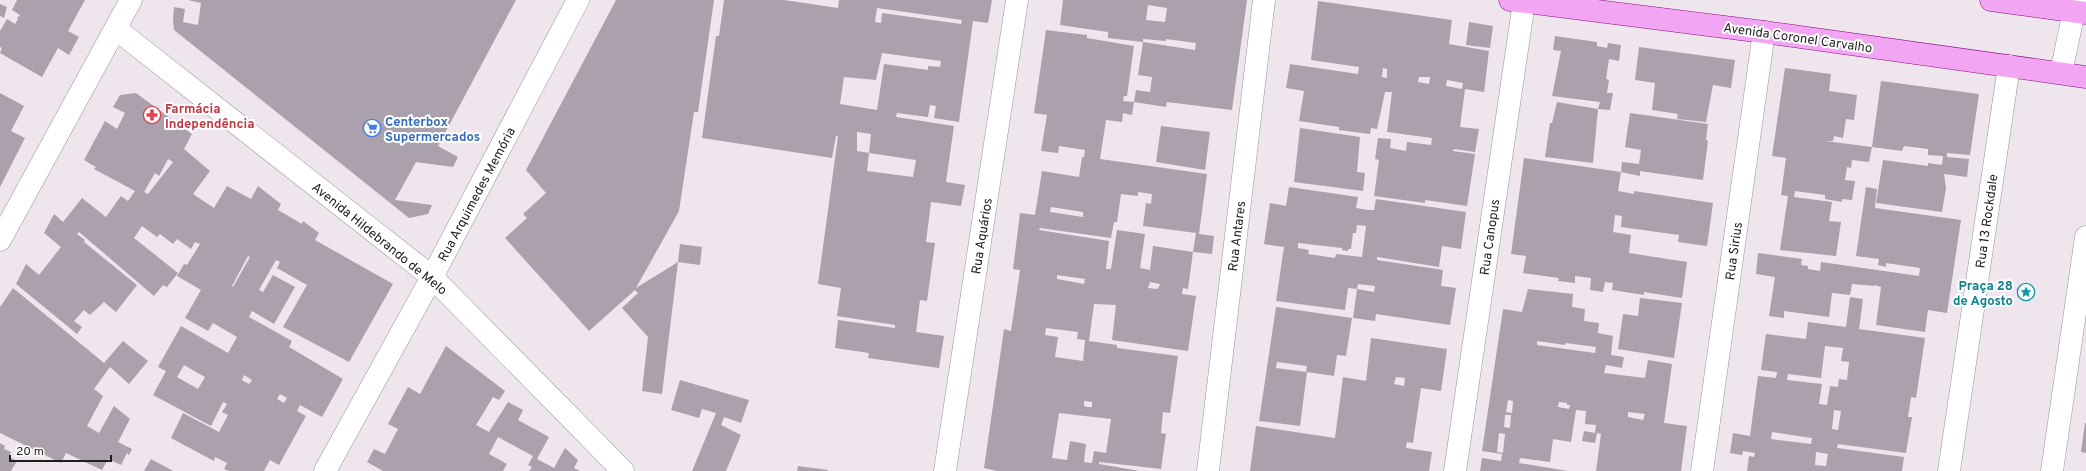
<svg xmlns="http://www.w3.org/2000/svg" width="2086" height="471" viewBox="0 0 2086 471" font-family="Overpass,sans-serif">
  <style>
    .building { fill: #aaa1ac; fill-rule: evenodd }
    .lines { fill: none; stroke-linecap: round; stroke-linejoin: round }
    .minor-casing { stroke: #959595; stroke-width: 23 }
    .primary-casing { stroke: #8a0e7f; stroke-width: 23 }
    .minor { stroke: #fff; stroke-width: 22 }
    .primary { stroke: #f2a5f3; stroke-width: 22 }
    .labels { text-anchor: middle; stroke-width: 4; stroke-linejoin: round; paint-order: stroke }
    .street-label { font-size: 13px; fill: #1e1e1e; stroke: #fff }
    .health-label { font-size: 13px; font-weight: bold; fill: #be3a42; stroke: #fff; text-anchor: start }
    .shop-label { font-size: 13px; font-weight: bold; fill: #366cbe; stroke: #fff; text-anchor: start }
    .culture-label { font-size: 13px; font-weight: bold; fill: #0d838f; stroke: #fff; text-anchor: end }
  </style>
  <rect width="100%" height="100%" fill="#eee5ed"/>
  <path class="building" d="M17 0H85L68 31 79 37 69 55 58 48 42 77 0 53 2 48 0 47V31L7 19 15 24 18 19 17 18 20 15 12 10Z
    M188 0H516L438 146 458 157 453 167 416 162 395 200 432 205 428 214 409 218 174 30 173 20 174 7 185 9 183 22 198 25 201 3Z
    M616 0H714L698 112H694L679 211 636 288 678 262 680 244 702 247 700 265 678 262 662 394 642 391 648 337 622 308 638 293 635 290 589 331 505 238 527 218 523 214 546 193 526 170Z
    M724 0H784L838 8 839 0H992L988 23 973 21 959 122 934 118 936 106 930 105 928 117 897 113 896 117 954 126 946 182 965 185 961 206 931 202 926 242 935 243 927 301 920 300 916 332 944 336 939 368 868 358 869 353 835 348 838 320 895 328V325L837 316 841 288 818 284 838 136H836L832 158 702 138 716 36H719ZM877 8 962 20 961 24 882 13 881 23 875 22ZM882 53 941 61 940 67 928 66V70L884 64 877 110 840 104 844 77 876 80ZM857 132 871 134 869 153 857 151ZM869 153 916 160 913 177 867 171Z
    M1063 0H1247L1232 110 1167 102 1166 107 1134 102 1136 90 1150 92 1152 77 1138 75 1143 42 1195 50 1196 43 1166 39V41L1143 39V42L1108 38V32L1060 25ZM1148 5 1167 8 1165 22 1146 20Z
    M1318 1 1452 20 1449 44 1489 51 1484 92 1465 89 1460 127 1479 129 1475 152 1454 149 1453 151 1475 154 1467 206 1425 200V203L1374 196 1379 160 1375 159 1378 138 1391 139 1390 148 1406 151 1407 142 1431 145 1432 138 1387 132 1392 92H1385L1377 129 1371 128 1370 134 1339 130V127L1299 121 1304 91 1286 88 1290 64 1358 74 1359 67 1311 60ZM1383 68 1387 69V78L1382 77ZM1419 77H1430L1429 84 1418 82ZM1447 80 1463 83 1462 89 1446 86Z
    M0 4 7 7 4 18 0 16Z
    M1469 22 1493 26 1490 48 1466 45Z
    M1046 30 1087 35V38L1134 46 1127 96H1124L1123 101 1134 102 1132 115 1123 113 1122 122 1106 120 1100 159 1207 174 1199 234 1214 236 1212 254 1193 252 1188 289 1183 288 1182 294 1196 296 1188 351 1112 340 1116 305 1094 304 1089 341 1117 345V348L1178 356 1170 413 1163 412 1161 433 1166 434 1161 469 1099 462V464L1140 471H997L984 468 1004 329 1011 331 1018 284 1020 270 1013 269 1020 213 1035 215 1042 171 1079 177 1082 157H1084L1085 150 1059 146 1058 153 1041 151 1047 115 1034 113ZM1138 192 1152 194 1151 204 1146 203 1143 226 1196 233 1193 252 1153 246 1150 270 1140 268 1145 234 1117 230 1111 269H1106L1109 241 1039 230 1040 228 1111 238 1114 222H1117L1121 194 1138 196ZM1051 207 1083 212V217L1050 212ZM1057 275 1085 279 1084 284 1057 279ZM1150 282 1160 284 1159 287 1157 289 1148 288ZM1046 328 1078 332 1077 339 1085 340 1083 361 1055 357 1058 337 1045 335ZM1084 401 1092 402V407H1086L1084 405ZM1059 413 1111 419 1106 453 1094 451 1092 463 1084 462 1086 444 1070 441 1067 460 1052 458Z
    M1555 36 1597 42V46L1607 48 1608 43 1621 45 1619 61 1609 59 1606 79 1609 80 1607 93H1613L1610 110 1598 109 1593 163 1545 157 1550 123H1552L1557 102 1598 109 1600 102 1552 96 1561 51 1553 50Z
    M1639 47 1735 60 1731 88 1713 85 1706 122 1677 119 1678 114 1652 110 1655 83 1635 80Z
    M1785 68 1831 74 1829 91 1857 95 1854 120 1846 119 1843 138 1834 136 1833 141H1825L1872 147 1869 162 1852 160 1851 168 1847 167 1845 180 1855 181 1852 200 1842 199V202L1825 199V195L1795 191 1794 197 1832 202 1829 221 1841 222 1836 256 1780 250 1788 196 1781 195 1786 158 1772 156Z
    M1881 81 1979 94 1970 155 1947 153V157L1969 159 1967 177 1944 174 1946 188 1942 212 1876 203 1883 160 1928 166V163L1942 165 1943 156 1928 155V149L1904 146 1902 151 1872 147Z
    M0 93 24 106 11 131 25 138 0 187Z
    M136 93 192 134 184 149 210 171 193 194 214 208 227 186 251 199 258 186 281 204 278 210 302 224 303 221 319 233 315 240 393 284 349 362 283 327 307 285 277 268 280 262 276 260 259 290 263 292 273 275 295 287 274 324 252 311 249 317 292 341 289 347 343 379 322 417 300 405 297 411 306 416 279 465 270 460 264 471H229L224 469 227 463 215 457 214 461 171 438 183 413 219 432 228 415 222 412 227 404 223 402 211 426 153 395 166 371 158 367 181 326 228 353 237 337 213 323 208 331 185 318 201 290 177 276 184 264 187 265 200 244 195 242 191 249 177 239 173 244 160 234 157 237 142 226 134 238 178 273 167 287 163 285 154 296 79 232 77 234 85 240 84 242 137 285 116 312 104 302 90 315 84 310 74 321 82 327 77 334 16 284 26 264 39 275 61 247 44 233 54 214 63 222 82 198 106 217 121 196 128 201 135 191 94 169 96 167 84 160 105 121 117 129 125 113 113 107 120 95ZM168 159 173 162 148 194 144 192 155 173 159 176ZM248 256 250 257 233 287 232 286ZM184 365 205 377 198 389 177 377ZM244 375 252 380 249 384 242 380ZM280 394 287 398 284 403 277 399Z
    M1630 113 1708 124 1706 140 1708 141 1703 180 1640 171V176L1621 172 1618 191 1634 194V191L1713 203 1707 246 1678 242 1679 235 1621 227 1622 216 1615 215 1613 232 1631 235 1629 253 1687 262 1682 298 1644 292V295L1612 290 1613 283 1605 282 1603 292 1590 290 1591 278 1575 276V283L1558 281 1559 278 1523 273 1526 256 1511 254 1524 158 1621 172 1622 162 1639 164 1641 150 1625 147Z
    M1161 126 1210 132 1205 170 1156 162Z
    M1300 128 1360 137 1357 172 1365 173 1363 191 1294 182Z
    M1289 187 1358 197 1356 208 1368 210H1374L1376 199 1466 212 1461 249 1442 246 1439 267 1377 257V260L1443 270 1441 286 1456 288 1450 325 1376 314 1375 321 1353 318 1357 289 1348 288 1345 310 1276 301 1284 247 1264 244 1270 203 1286 206ZM1357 225 1366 226 1362 257 1336 254 1335 258 1308 254 1309 250 1298 248V243L1342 248V250L1348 251V249H1351L1353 233H1356ZM1358 284 1375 286 1374 292 1357 289Z
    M1866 187 1877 189 1875 208 1961 220 1947 313 1928 310 1925 332 1876 325 1881 287 1874 285V286L1852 284 1850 295 1832 293 1829 317 1784 311V318L1769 316 1775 277 1756 274 1758 253 1802 259 1801 265 1808 266V269L1820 271 1821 262 1919 276 1920 268 1886 263V267L1878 265 1879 259 1856 256Z
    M13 288 104 363 123 341 148 361 129 384 110 367 94 389 103 396 87 426 99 433 114 406 130 419 118 442 132 449 129 455 127 453 121 465 108 459 102 470 66 453 61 463 0 433V307Z
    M1528 289 1573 294 1572 307 1585 309 1584 321 1599 323 1598 333 1613 336 1611 355 1624 357 1622 368 1606 365 1604 373 1645 378 1648 360 1672 364 1664 423 1687 426 1681 471H1596L1601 434 1597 433 1595 443 1582 441 1584 431 1595 433 1596 425 1585 424 1586 411 1576 410 1571 442 1553 439 1550 462 1520 458 1519 463 1568 471H1480L1482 458 1501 461 1502 454 1482 451 1503 309 1522 312ZM1537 341 1565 345 1566 343 1596 347 1595 353 1537 345ZM1508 400 1513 401 1512 413 1506 412ZM1559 402 1567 403V405H1570L1569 409 1558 407ZM1628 412 1645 414 1643 420 1628 417ZM1505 415H1511L1510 428 1504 427ZM1499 433 1505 434 1503 453 1497 452Z
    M1850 297 1863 299 1859 329 1925 338 1917 392 1916 398 1911 397 1908 417H1912L1906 453 1838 444 1837 448 1904 457 1902 471H1747L1749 456 1754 457 1755 453 1743 451 1742 455 1730 453 1733 433 1750 436 1758 376 1776 378 1777 372 1761 370 1766 334 1806 339 1808 322 1846 327ZM1825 346 1843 348 1841 361 1849 362 1847 380 1839 379 1838 387 1830 386 1827 405 1819 404 1822 384 1787 380 1788 374 1821 378ZM1834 410 1841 411 1838 430 1832 429ZM1772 432 1812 438 1811 444 1771 439ZM1816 452 1828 454 1826 466 1815 465Z
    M1640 298 1682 303 1674 358 1618 349 1623 314 1638 316Z
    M1276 307 1352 318 1346 356 1337 355 1334 376 1307 372 1300 426 1259 421ZM1277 362 1307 366 1306 372 1276 368Z
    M1371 338 1447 349 1441 391 1421 388 1413 443 1407 442 1406 448 1432 452 1429 471H1250L1256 426 1335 438 1343 377 1366 381ZM1396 377 1405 378 1404 386 1394 384Z
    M446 346 505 391 499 400 493 397 476 425 489 432 508 402 523 410 518 420 549 437 537 459 554 468 565 448 578 460 574 468 580 471H529L532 467 528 465 533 456 498 437 489 454 507 464 503 471H383L367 462 374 449 385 454 398 429 388 424 408 387 420 394Z
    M680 380 749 400 741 423 724 417 721 425 741 435 726 471H692L716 413 702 409 699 418 671 410Z
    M2085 423H2086V453L2081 452Z
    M0 443 5 446 4 449 11 452 9 457 17 461 11 471H0Z
    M151 459 173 471H144Z
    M798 466 828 470V471H797Z"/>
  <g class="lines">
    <defs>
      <path id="minor" d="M116 29 432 277 623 471
        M2061 73 2074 11 2082 0
        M0 240 131 0
        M325 471 432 277 578 0
        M945 471 1017 0
        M1208 471 1264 0
        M1455 471 1524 2
        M1702 471 1764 32
        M1949 471 2009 66
        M2052 471 2086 237"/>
      <path id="primary" d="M1510 0 1764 32 2086 77
        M1991 0 2086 13"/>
    </defs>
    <use href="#minor" class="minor-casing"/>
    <use href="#primary" class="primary-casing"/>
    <use href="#minor" class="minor"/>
    <use href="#primary" class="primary"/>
  </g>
  <defs>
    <symbol id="pharmacy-ring" viewBox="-11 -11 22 22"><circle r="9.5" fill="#fff" stroke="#e0444e" stroke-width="1.5"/><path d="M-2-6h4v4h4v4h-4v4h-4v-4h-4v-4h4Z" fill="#e0444e"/></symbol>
    <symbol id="supermarket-ring" viewBox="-11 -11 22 22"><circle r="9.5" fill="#fff" stroke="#3f7fe0" stroke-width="1.5"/><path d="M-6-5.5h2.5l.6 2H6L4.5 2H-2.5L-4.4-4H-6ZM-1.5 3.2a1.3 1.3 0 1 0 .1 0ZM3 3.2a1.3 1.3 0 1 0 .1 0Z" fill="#3f7fe0"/></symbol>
    <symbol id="sight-ring" viewBox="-11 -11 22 22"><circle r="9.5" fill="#fff" stroke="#0f9aa8" stroke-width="1.5"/><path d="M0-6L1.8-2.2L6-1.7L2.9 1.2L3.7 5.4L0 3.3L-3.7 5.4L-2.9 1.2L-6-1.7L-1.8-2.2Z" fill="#0f9aa8"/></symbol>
  </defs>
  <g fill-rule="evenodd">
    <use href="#pharmacy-ring" x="142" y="105" width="20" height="20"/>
    <use href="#supermarket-ring" x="362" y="118" width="20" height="20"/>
    <use href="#sight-ring" x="2016" y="282" width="20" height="20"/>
  </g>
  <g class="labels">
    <g class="street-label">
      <text transform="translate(1798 37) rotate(8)" y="5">Avenida Coronel Carvalho</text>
      <text transform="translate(476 194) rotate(-62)" y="5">Rua Arquimedes Memória</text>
      <text transform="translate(1986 221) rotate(-82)" y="5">Rua 13 Rockdale</text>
      <text transform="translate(981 236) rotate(-81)" y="5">Rua Aquários</text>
      <text transform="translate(1236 236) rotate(-83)" y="5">Rua Antares</text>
      <text transform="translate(1489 237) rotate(-82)" y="5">Rua Canopus</text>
      <text transform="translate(380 238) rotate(39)" y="5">Avenida Hildebrando de Melo</text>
      <text transform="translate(1733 251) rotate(-82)" y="5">Rua Sirius</text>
    </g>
    <g class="health-label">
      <text x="165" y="113">Farmácia<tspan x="165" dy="15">Independência</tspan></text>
    </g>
    <g class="shop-label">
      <text x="385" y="126">Centerbox<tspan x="385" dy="15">Supermercados</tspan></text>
    </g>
    <g class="culture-label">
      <text x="2013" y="290">Praça 28<tspan x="2013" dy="15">de Agosto</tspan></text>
    </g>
  </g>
  <path d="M10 455v6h101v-6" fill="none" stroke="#1e1e1e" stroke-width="2"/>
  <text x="16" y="455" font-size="12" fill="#1e1e1e" stroke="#ffffff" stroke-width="3" paint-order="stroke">20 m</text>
</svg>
